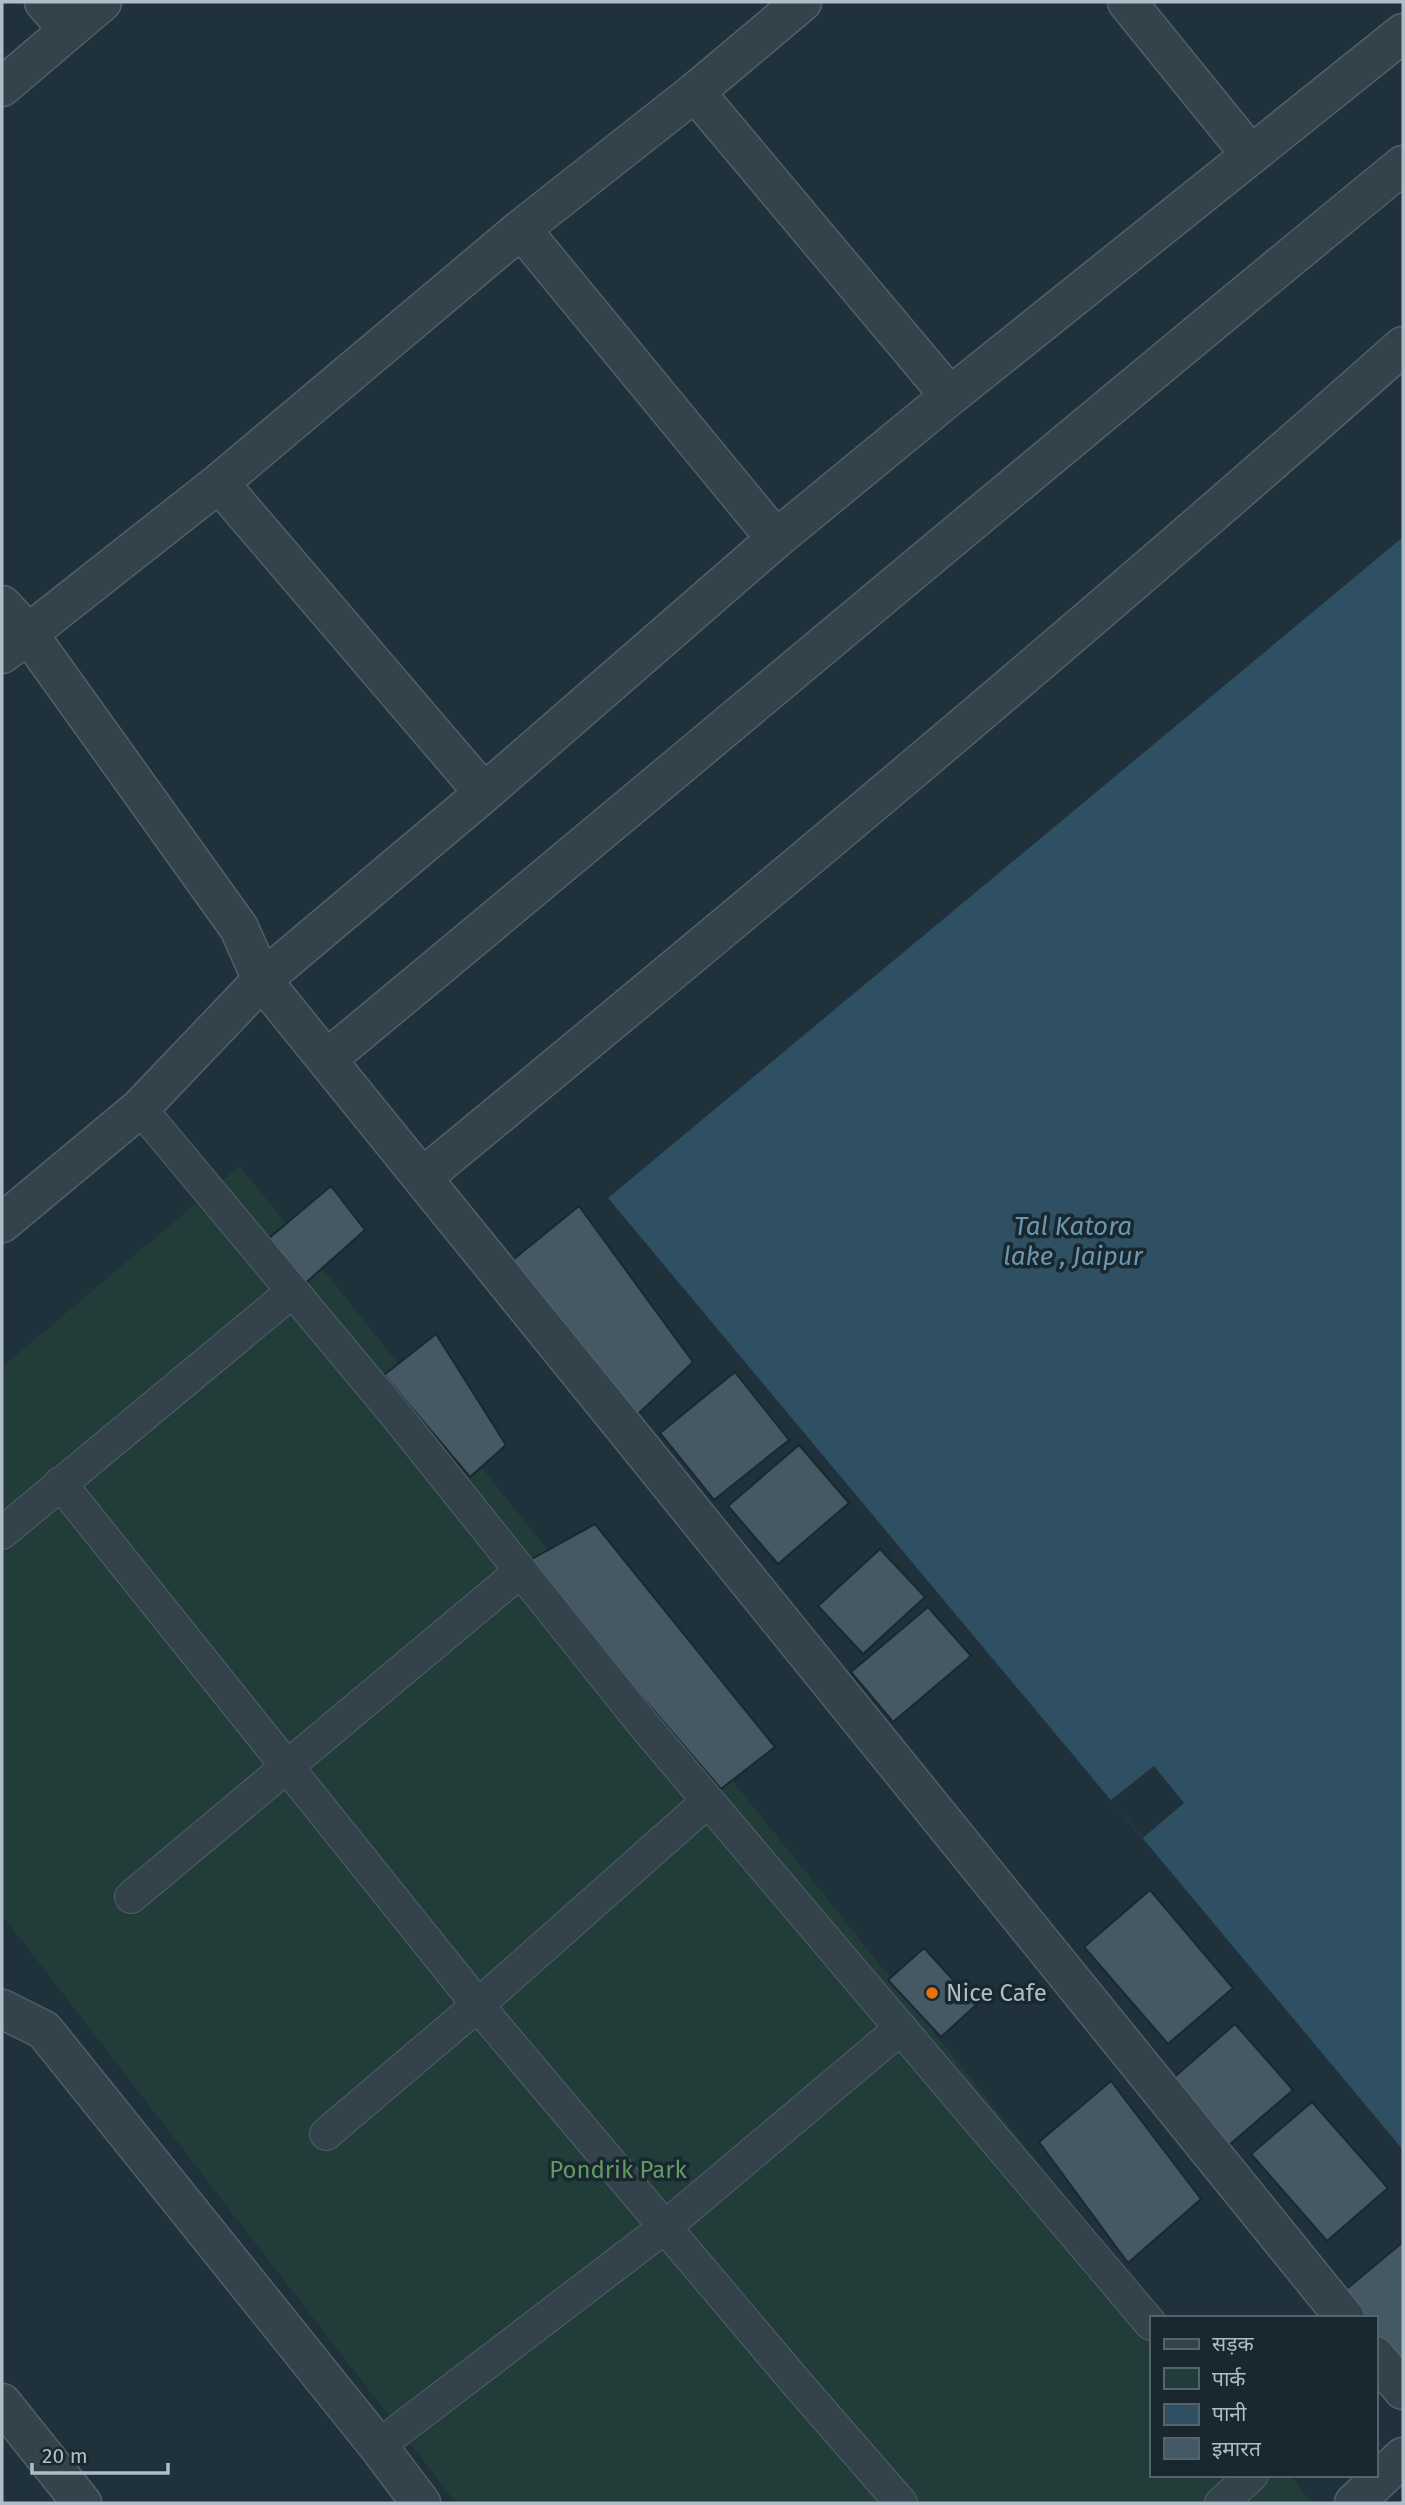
<svg xmlns="http://www.w3.org/2000/svg" width="1405" height="2505" viewBox="0 0 1405 2505" font-family="'Fira Sans','Noto Sans Devanagari',sans-serif">
  <style>
    .green { fill: #213c39 }
    .water { fill: #2f4f62 }
    .pier { fill: #1f313b }
    .building { fill: #455965; stroke: #1a2931; stroke-width: 2 }
    .lines { fill: none; stroke-linecap: round; stroke-linejoin: round }
    .pedestrian-casing { stroke: #516068; stroke-width: 34 }
    .minor-casing { stroke: #516068; stroke-width: 41 }
    .pedestrian { stroke: #33424b; stroke-width: 32 }
    .minor { stroke: #33424b; stroke-width: 38 }
    .food-dot { fill: #e8710a; stroke: #19272f; stroke-width: 2.5 }
    .labels { text-anchor: middle; stroke-width: 7; stroke-linejoin: round; paint-order: stroke }
    .poi-label { font-size: 24px; fill: #aebdc7; stroke: #19272f; text-anchor: start }
    .park-label { font-size: 24px; fill: #639a64; stroke: #19272f }
    .water-label { font-size: 26px; font-style: italic; fill: #6b96ae; stroke: #19272f }
  </style>
  <rect width="100%" height="100%" fill="#1f313b"/>
  <path class="green" d="M240 1166 1163 2318H1151V2475H1290L1312 2503H456L2 1915V1367Z"/>
  <path class="water" d="M1403 537V2150L608 1198Z"/>
  <path class="pier" d="M1154 1766 1184 1803 1143 1838 1111 1800Z"/>
  <path class="building" d="M331 1186 365 1230 301 1287 268 1239Z
    M579 1206 693 1362 636 1416 509 1263Z
    M436 1334 506 1445 470 1477 384 1375Z
    M735 1372 789 1440 714 1500 660 1433Z
    M799 1445 849 1503 778 1564 728 1506Z
    M595 1524 775 1747 721 1789 526 1562Z
    M880 1549 925 1597 863 1654 818 1606Z
    M928 1607 971 1656 893 1722 851 1672Z
    M1150 1890 1233 1988 1168 2044 1084 1947Z
    M924 1948 976 2005 941 2037 888 1980Z
    M1235 2024 1293 2090 1228 2146 1171 2080Z
    M1111 2081 1201 2199 1128 2263 1039 2142Z
    M1312 2102 1388 2188 1327 2241 1251 2154Z
    M1403 2242V2370L1375 2338V2318H1357L1338 2296Z"/>
  <g class="lines">
    <defs>
      <path id="pedestrian" d="M140 1108 396 1415 643 1724 1151 2324
        M60 1483 490 2020 795 2381 901 2503
        M2 1533 293 1291
        M131 1897 521 1571
        M326 2134 478 2005 708 1801
        M378 2446 665 2227 901 2028
        M1221 2503 1252 2475"/>
      <path id="minor" d="M44 2 69 30
        M1127 2 1251 155
        M2 87 102 2
        M695 92 950 396
        M521 229 776 539
        M219 483 484 793
        M2 605 27 632 239 928 262 980 1345 2318
        M2 654 219 483 521 229 695 92 802 2
        M327 1059C686 762 1042 460 1403 165
        M423 1177C754 904 1083 630 1403 346
        M2 1223 140 1108 262 980 484 793 776 539 950 396 1403 33
        M2 2009 44 2030 378 2446 421 2503
        M1375 2356 1403 2390
        M2 2403 82 2503
        M1354 2503 1403 2457"/>
    </defs>
    <use href="#pedestrian" class="pedestrian-casing"/>
    <use href="#minor" class="minor-casing"/>
    <use href="#pedestrian" class="pedestrian"/>
    <use href="#minor" class="minor"/>
  </g>
  <circle class="food-dot" cx="932" cy="1993" r="7"/>
  <g class="labels">
    <g class="poi-label">
      <text x="946" y="2001">Nice Cafe</text>
    </g>
    <g class="park-label">
      <text x="618" y="2178">Pondrik Park</text>
    </g>
    <g class="water-label">
      <text x="1073" y="1235">Tal Katora<tspan x="1073" dy="30">lake , Jaipur</tspan></text>
    </g>
  </g>
  <rect width="1405" height="2505" fill="none" stroke="#aebdc7" stroke-width="7"/>
  <rect x="1150" y="2316" width="228" height="161" fill="#19272f" stroke="#55636c" stroke-width="2"/>
  <rect x="1164" y="2339" width="35" height="10" fill="#33424b" stroke="#55636c" stroke-width="2"/>
  <text x="1212" y="2351" font-size="21" fill="#aebdc7">सड़क</text>
  <rect x="1164" y="2368" width="35" height="21" fill="#213c39" stroke="#55636c" stroke-width="2"/>
  <text x="1212" y="2386" font-size="21" fill="#aebdc7">पार्क</text>
  <rect x="1164" y="2404" width="35" height="21" fill="#2f4f62" stroke="#55636c" stroke-width="2"/>
  <text x="1212" y="2421" font-size="21" fill="#aebdc7">पानी</text>
  <rect x="1164" y="2438" width="35" height="21" fill="#455965" stroke="#55636c" stroke-width="2"/>
  <text x="1212" y="2456" font-size="21" fill="#aebdc7">इमारत</text>
  <path d="M32 2463v10h136v-10" fill="none" stroke="#aebdc7" stroke-width="3.5"/>
  <text x="42" y="2463" font-size="21" fill="#aebdc7" stroke="#19272f" stroke-width="5" paint-order="stroke">20 m</text>
</svg>
